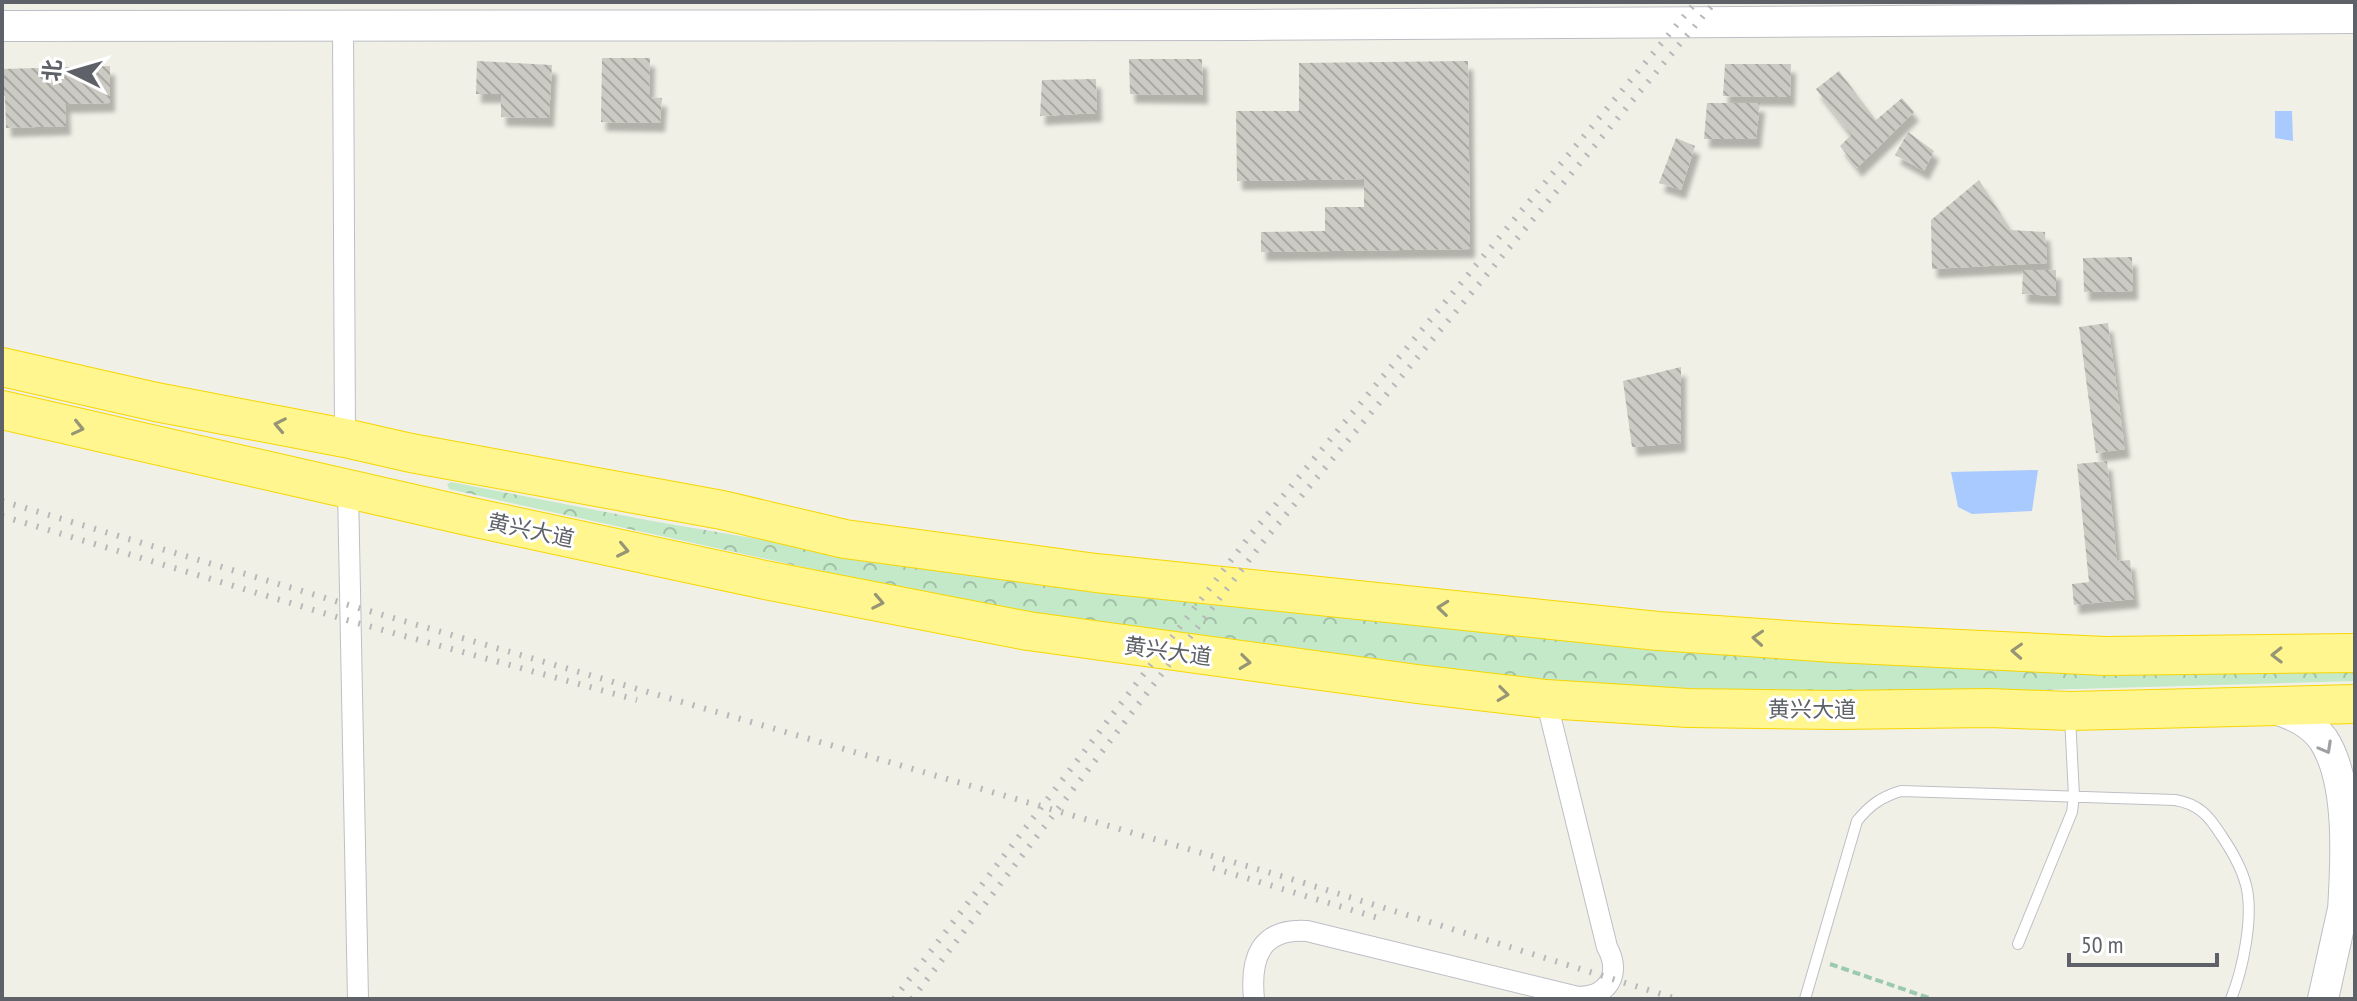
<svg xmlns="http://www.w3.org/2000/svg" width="2357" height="1001" viewBox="0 0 2357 1001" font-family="'PT Sans Narrow','Noto Sans SC',sans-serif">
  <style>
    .forest { fill: url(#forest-crowns) }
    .water { fill: #a8caff }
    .building { fill: url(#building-back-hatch); filter: url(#shadow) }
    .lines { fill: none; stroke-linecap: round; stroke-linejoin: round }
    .lane-casing { stroke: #bebfc6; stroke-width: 12 }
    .street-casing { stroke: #bebfc6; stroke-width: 22 }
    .secondary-casing { stroke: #bcbec5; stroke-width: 32 }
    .highway-casing { stroke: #f7d600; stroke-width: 40 }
    .path { stroke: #9bcab1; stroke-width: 4; stroke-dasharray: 8 4; stroke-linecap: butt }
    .lane { stroke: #fff; stroke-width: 10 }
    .street { stroke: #fff; stroke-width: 20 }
    .secondary { stroke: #fff; stroke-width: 30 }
    .highway { stroke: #fff68f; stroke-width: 38 }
    .rail { stroke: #b7b8b9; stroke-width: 6; stroke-dasharray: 2 10; stroke-linecap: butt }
    .oneway { stroke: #969576 }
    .oneway2 { stroke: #9ea0a4 }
    .labels { text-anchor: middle; stroke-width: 6; stroke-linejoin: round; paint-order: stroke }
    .street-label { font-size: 22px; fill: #5e6168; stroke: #fff }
  </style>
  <defs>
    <pattern id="forest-crowns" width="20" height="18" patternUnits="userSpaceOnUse" patternTransform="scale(2)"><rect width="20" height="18" fill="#c3e9c9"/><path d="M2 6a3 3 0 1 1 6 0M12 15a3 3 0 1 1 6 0" fill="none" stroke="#a2c0a7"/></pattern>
    <pattern id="building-back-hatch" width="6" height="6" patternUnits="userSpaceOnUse" patternTransform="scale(2)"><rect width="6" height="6" fill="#cccbc3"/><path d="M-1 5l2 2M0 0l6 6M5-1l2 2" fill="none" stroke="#a9a8a2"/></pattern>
    <filter id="shadow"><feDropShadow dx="5" dy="9" stdDeviation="2" flood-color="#0004"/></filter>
  </defs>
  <rect width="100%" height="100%" fill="#f1f0e7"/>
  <path class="forest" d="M451 482 652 521 782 543 2355 671V681L1895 694 1711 692 1591 685 1369 662 994 609 520 505 449 489 447 484Z"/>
  <path class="water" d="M2275 111H2292L2293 141 2275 138Z
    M2038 470 2032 511 1972 514 1958 507 1951 472Z"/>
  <path class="building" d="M602 58H650L649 97 662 98 660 123 601 122Z
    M1129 59H1202L1203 95 1130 94Z
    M477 61 552 65 549 118 501 117V94H476Z
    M1468 61 1470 249 1261 252V232L1325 231V207H1364V179L1237 181 1236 111H1299V63Z
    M1725 64H1791L1790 97 1723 96Z
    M110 66V103L65 104 66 126 6 128 5 96H2V69Z
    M1839 71 1876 120 1902 98 1914 112 1857 168 1840 146 1851 135 1816 89Z
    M1096 79 1097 113 1040 116 1042 80Z
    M1707 103H1760L1756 139H1704Z
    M1908 132 1934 151 1924 171 1895 155Z
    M1676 138 1695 146 1681 190 1659 183Z
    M1979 180 2011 230 2045 232 2047 263 1932 269 1931 220Z
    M2132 257 2133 291 2084 292 2083 258Z
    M2023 270H2056V296L2022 294Z
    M2108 323 2125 449 2096 453 2079 327Z
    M1681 367V443L1632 447 1623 381Z
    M2107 461 2117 561 2130 560 2134 599 2074 605 2072 584 2089 582 2077 464Z"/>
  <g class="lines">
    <defs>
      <path id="lane" d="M2018 944 2072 812 2074 796 2070 717
        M1805 999 1857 821C1870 805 1881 797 1901 791L2175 800C2199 804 2209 816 2221 835 2232 851 2241 866 2246 885 2254 916 2243 969 2231 999"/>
      <path id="street" d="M343 27 345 438
        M348 489 358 999
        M1254 999C1250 958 1260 928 1307 931L1578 997C1608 997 1622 974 1607 947L1546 699"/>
      <path id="secondary" d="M2 26 1248 25 2355 18
        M2270 708C2291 713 2310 721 2323 739 2351 781 2346 862 2343 911
        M2323 999 2347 891"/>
      <path id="highway" d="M2 367 156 402 345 438 411 453 722 510 845 539 1096 573 1658 631 1834 643 2105 656 2355 653
        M2 410 467 516 765 580 1028 631 1417 684 1546 699 1688 708 1836 710 1989 708 2070 711 2355 704"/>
    </defs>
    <use href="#lane" class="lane-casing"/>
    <use href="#street" class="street-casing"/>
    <use href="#secondary" class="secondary-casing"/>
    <use href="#highway" class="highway-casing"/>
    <path class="path" d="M1830 964 1932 999"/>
    <use href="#lane" class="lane"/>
    <use href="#street" class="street"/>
    <use href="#secondary" class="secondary"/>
    <use href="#highway" class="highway"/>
    <path class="rail" d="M2 501 352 606 1288 878 1677 999
      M2 516 350 621 637 700
      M1213 868 1385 920
      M894 999 1252 533 1696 2
      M912 999 1263 542 1715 2"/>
  </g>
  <defs><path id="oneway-chevron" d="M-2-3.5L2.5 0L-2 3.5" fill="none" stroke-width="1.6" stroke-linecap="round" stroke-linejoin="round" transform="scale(2)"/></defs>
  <g class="oneway">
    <use href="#oneway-chevron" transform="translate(280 425) rotate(-169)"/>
    <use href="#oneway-chevron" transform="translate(78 428) rotate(13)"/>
    <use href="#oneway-chevron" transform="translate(623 550) rotate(12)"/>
    <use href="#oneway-chevron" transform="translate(878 602) rotate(11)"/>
    <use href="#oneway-chevron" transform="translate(1443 608) rotate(-174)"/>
    <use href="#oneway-chevron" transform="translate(1758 638) rotate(-176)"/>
    <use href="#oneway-chevron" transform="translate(2017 651) rotate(-177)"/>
    <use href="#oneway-chevron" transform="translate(2277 655) rotate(179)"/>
    <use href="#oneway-chevron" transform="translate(1245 662) rotate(7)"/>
    <use href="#oneway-chevron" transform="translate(1503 694) rotate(7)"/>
  </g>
  <use class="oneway2" href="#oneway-chevron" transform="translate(2326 748) rotate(61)"/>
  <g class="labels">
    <g class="street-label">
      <text transform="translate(531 530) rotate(12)" y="8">黄兴大道</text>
      <text transform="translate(1168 651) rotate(8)" y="8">黄兴大道</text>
      <text x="1812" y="717">黄兴大道</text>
    </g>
  </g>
  <rect width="2357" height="1001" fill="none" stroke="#5e6168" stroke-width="8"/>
  <g transform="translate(72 72) rotate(275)" stroke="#ffffff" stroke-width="6" paint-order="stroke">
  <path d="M0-6L14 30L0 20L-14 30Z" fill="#5e6168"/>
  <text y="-12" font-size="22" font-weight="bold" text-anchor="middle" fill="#5e6168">北</text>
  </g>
  <path d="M2069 953v12h148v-12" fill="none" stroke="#5e6168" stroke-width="4"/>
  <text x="2081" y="953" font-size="24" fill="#5e6168" stroke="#ffffff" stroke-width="6" paint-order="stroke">50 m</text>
</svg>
